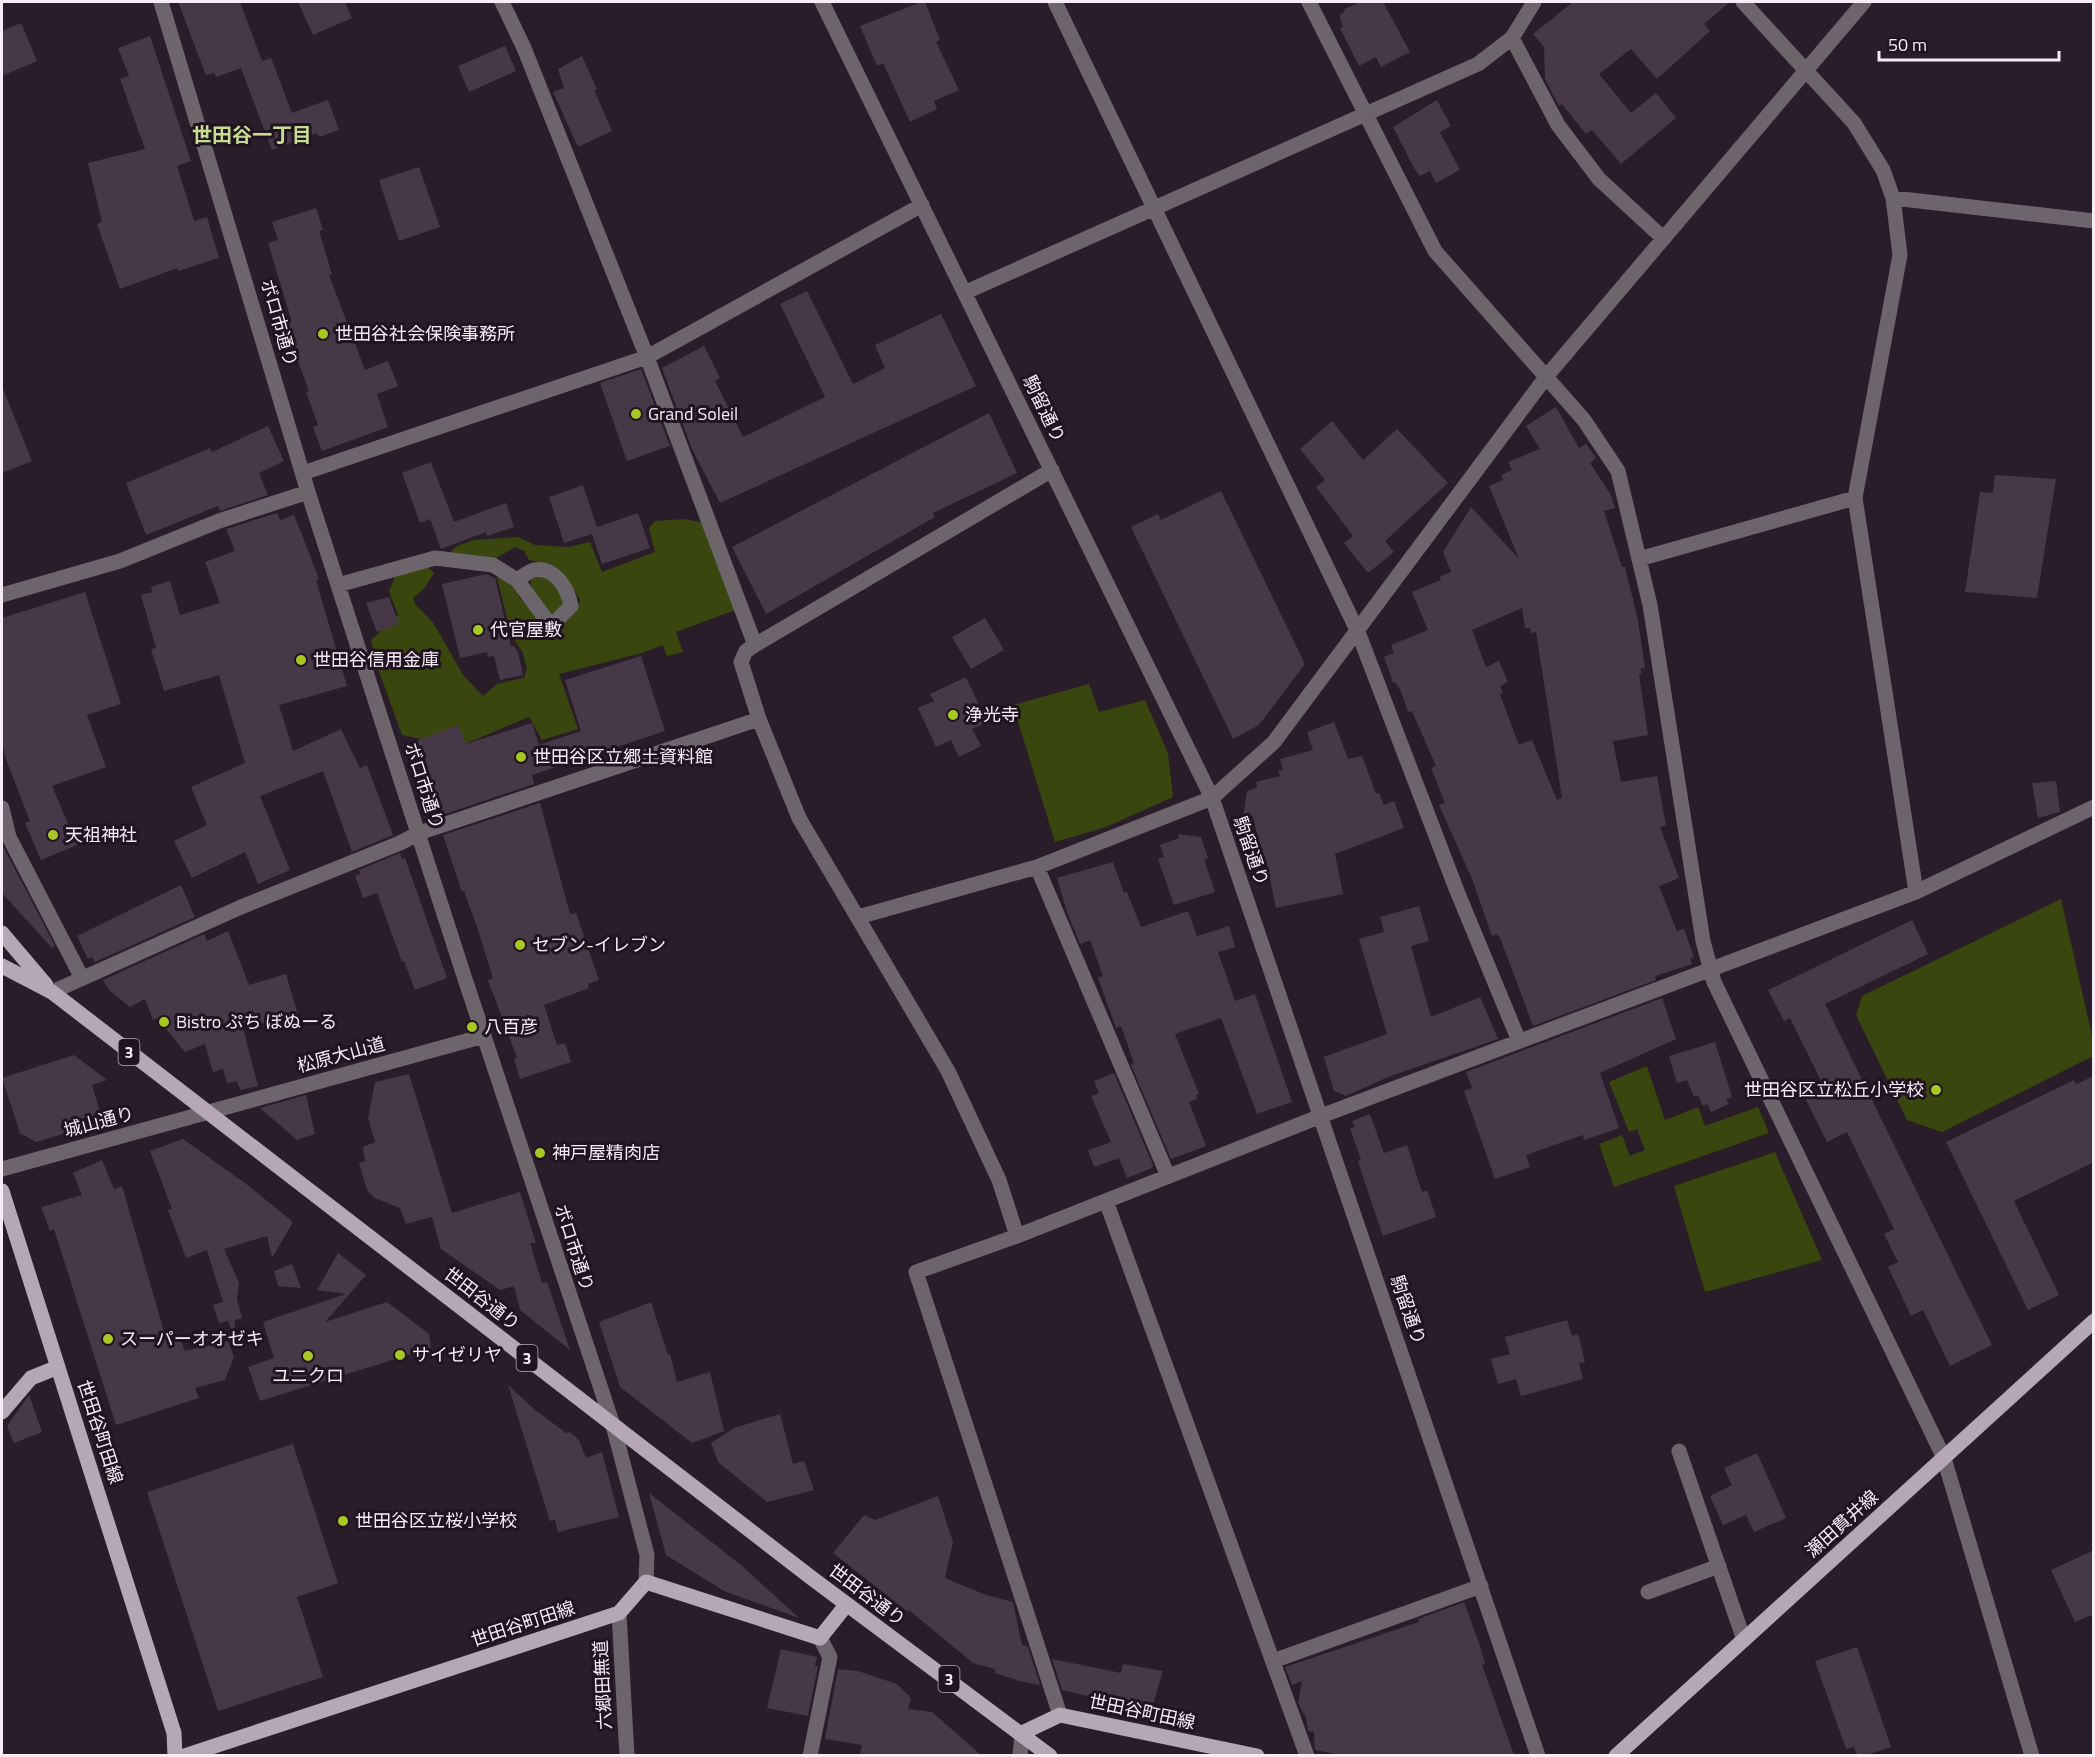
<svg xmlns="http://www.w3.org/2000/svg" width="2095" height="1757" viewBox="0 0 2095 1757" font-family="'Titillium Web','Noto Sans JP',sans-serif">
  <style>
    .green { fill: #39460e }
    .building { fill: #463847; fill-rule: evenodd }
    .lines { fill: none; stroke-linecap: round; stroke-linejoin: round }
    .minor { stroke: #6c656c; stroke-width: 15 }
    .major { stroke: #b6a7b6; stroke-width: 15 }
    .poi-dot { fill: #a6c821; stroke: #201421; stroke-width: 2 }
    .labels { text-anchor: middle; stroke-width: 6; stroke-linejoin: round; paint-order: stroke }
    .shield { fill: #201421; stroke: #b5abb5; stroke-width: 1.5 }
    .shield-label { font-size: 16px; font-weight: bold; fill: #f5ecf5 }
    .street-label { font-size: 18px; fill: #f5ecf5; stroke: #201421 }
    .poi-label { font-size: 18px; fill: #f5ecf5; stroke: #201421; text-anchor: start }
    .neighbourhood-label { font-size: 20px; font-weight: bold; fill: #c6dc91; stroke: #201421 }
  </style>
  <rect width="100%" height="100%" fill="#2a1d2a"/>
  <path class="green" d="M684 519 705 523 738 609 676 632 683 652 667 656 663 645 642 653 559 674 578 729 542 740 529 717 458 747 402 735 376 663 371 640 398 615 389 591 395 577 415 567 427 566 434 573 424 589 413 598 416 605 434 624 463 675 483 696 497 684 524 678 527 668 522 651 512 637 497 578 499 573 515 588 521 600 546 614 530 583 533 577C552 571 565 596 577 609L580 600C568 578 555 565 529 560L524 551 515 547 493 560C477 551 464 558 448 554L457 546 474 540 518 537 535 545 568 547 590 542 602 572 655 552 649 528 655 521Z
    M1089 684 1099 712 1145 700 1168 753 1173 797 1106 827 1055 842 1013 705Z
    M2061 899 2093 1040V1056L1942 1132 1907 1120 1856 1015 1862 996Z
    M1647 1066 1665 1120 1698 1107 1705 1126 1758 1107 1769 1133 1614 1187 1599 1144 1622 1135 1630 1156 1645 1150 1637 1129 1629 1132 1609 1082Z
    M1775 1152 1822 1260 1705 1292 1674 1186Z"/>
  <path class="building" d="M178 2H240L262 61 271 58 292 113 328 100 339 130 319 137 317 133 272 150 241 68 216 77 214 73 206 75Z
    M298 2H345L352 18 313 35Z
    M921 2H925L940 40 936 42 959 90 934 101 937 109 910 122 883 63 877 66 860 26Z
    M1360 2H1383L1410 52 1381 67 1376 57 1359 66 1340 28 1343 27 1339 15 1345 12 1343 10Z
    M1573 2H1730L1704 24 1710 31 1657 79 1631 49 1599 74 1631 113 1656 93 1676 118 1621 164 1592 130 1586 134 1562 104 1559 106 1545 79 1544 47 1533 34Z
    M21 23 37 61 2 76V31Z
    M150 36 191 161 177 166 194 221 207 217 219 258 178 271 177 268 120 289 97 224 102 222 88 163 145 149 120 79 129 76 118 48Z
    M505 46 516 71 469 92 458 66Z
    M582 56 597 89 594 90 612 131 578 147 553 92 564 88 558 69Z
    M1437 100 1451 126 1440 132 1460 170 1436 183 1430 171 1420 176 1415 170 1393 127Z
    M419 167 440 227 399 241 379 180Z
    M316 208 323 230 319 231 332 274 329 275 365 370 388 361 398 386 377 394 388 427 322 451 313 427 318 425 306 392 309 391 283 322 291 319 268 243 278 240 272 222Z
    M807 291 853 384 885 368 875 345 941 314 976 386 720 503 692 449 662 368 704 346 720 378 715 381 743 437 825 397 780 304Z
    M641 369 670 446 627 461 600 383Z
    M2 386 32 461 2 473Z
    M1556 407 1579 448 1586 444 1596 458 1590 463 1611 495 1615 508 1604 511 1622 567H1625L1638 620 1645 668 1640 669 1642 674 1639 675 1648 735 1613 741 1621 782 1657 776 1666 826 1660 827 1679 878 1659 886 1677 931 1684 929 1694 957 1690 958 1692 964 1655 976 1656 980 1533 1026 1500 938 1497 934 1492 936 1472 879 1439 805 1445 803 1431 768 1436 766 1412 711 1408 712 1401 692 1396 683H1393L1384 657 1394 653 1391 645 1428 630 1412 592 1441 580 1440 576 1451 572 1443 552 1471 507 1519 559 1489 486 1503 480 1501 475 1512 470 1508 462 1540 449 1526 426ZM1522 608 1525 628H1530L1531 633 1536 632 1562 798 1557 800 1532 740 1519 745 1500 694 1503 693 1500 686 1508 682 1499 661 1486 667 1472 630Z
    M989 413 1017 473 933 513 935 517 766 614 732 547Z
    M1332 421 1363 460 1397 429 1448 483 1385 541 1394 552 1368 573 1344 543 1353 536 1316 487 1325 480 1300 449Z
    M268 426 284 461 259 473 268 495 220 511 218 506 146 535 126 483 210 448 212 452Z
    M431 462 454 522 506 503 514 527 487 536 486 532 441 549 430 519 420 523 402 473Z
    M1995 475 2056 479 2037 598 1965 592 1980 492 1993 493Z
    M583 485 597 527 638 513 650 548 602 564 592 534 564 543 549 497Z
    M1221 491 1305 664 1259 725 1233 739 1131 527 1158 514 1161 520Z
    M277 513 280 520 294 515 308 550 319 579 316 580 347 686 279 705 293 751 341 729 360 768 367 765 393 835 352 852 323 771 260 796 290 870 258 884 245 852 192 878 174 841 207 825 191 787 245 763 219 675 164 691 151 649 156 648 141 595 152 592 151 587 170 581 180 615 220 603 205 562 235 551 226 529Z
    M486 574 495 578 511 646H514L518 652 523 675 500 680 494 656 488 657 487 652 460 658 442 584Z
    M85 592 121 704 87 715 106 767 52 786 77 845 41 860 25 823 30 821 5 757 2 740V618Z
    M389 597 399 624 377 632 366 603Z
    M985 618 1004 650 971 669 952 637Z
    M641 656 665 731 532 775 534 784 439 816 416 741 458 725 466 744 532 723 539 745 581 731 565 680Z
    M966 677 987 722 972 729 981 746 959 757 951 740 936 747 918 708 934 701 930 694Z
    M1334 722 1348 759 1362 756 1376 794 1379 793 1384 805 1394 801 1404 828 1335 854 1343 894 1276 908 1267 863 1264 864 1253 816 1243 818 1247 791 1257 788 1256 782 1280 776 1278 771 1283 770 1280 759 1313 750 1307 732Z
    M2056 781 2060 812 2038 818 2032 783Z
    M540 803 570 914 576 913 599 980 588 984 589 988 544 1005 557 1045 565 1043 571 1062 520 1079 514 1059 517 1058 488 980 493 978 478 930 464 891 462 892 443 835Z
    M1178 834 1201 837 1208 858 1204 859 1215 892 1174 905 1158 859 1164 857 1160 845 1179 838Z
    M2 844 55 946 52 948 2 893Z
    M400 853 402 859 405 858 447 978 415 990 404 961 402 962 377 893 363 898 355 876 360 874 359 870Z
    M1113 862 1124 893 1127 892 1141 927 1188 911 1197 936 1229 926 1235 947 1218 952 1235 1001 1255 994 1292 1102 1257 1114 1221 1018 1175 1034 1199 1094 1196 1095 1197 1099 1189 1102 1206 1146 1171 1159 1131 1065 1134 1063 1121 1026 1116 1028 1098 978 1103 976 1090 940 1080 944 1067 912 1057 878Z
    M181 885 195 917 95 962 92 957 88 959 77 936Z
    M1419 906 1429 941 1411 946 1431 1017 1480 997 1498 1039 1388 1077 1346 1096 1334 1091 1324 1057 1387 1034 1359 939 1384 932 1380 917Z
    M1912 920 1928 954 1825 1004 1992 1345 1950 1366 1923 1310 1911 1316 1888 1267 1898 1262 1884 1234 1894 1229 1847 1132 1827 1142 1805 1098 1825 1089 1790 1018 1784 1021 1768 990Z
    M228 931 249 985 286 974 298 1015 243 1028 258 1086 240 1090 237 1081 227 1083 223 1069 213 1072 205 1044 185 1052 157 1018 153 1020 145 999 130 1007 109 990 103 980 204 934 207 941Z
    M1662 998 1676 1039 1600 1073 1619 1128 1584 1140 1583 1135 1526 1155 1530 1167 1495 1179 1464 1091 1472 1088 1466 1072Z
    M1715 1042 1732 1097 1726 1100 1729 1104 1711 1112 1707 1104 1703 1106 1698 1095 1694 1097 1687 1080 1677 1083 1669 1056Z
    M74 1055 107 1080 92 1085 103 1122 36 1142 20 1133 2 1078Z
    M1114 1073 1153 1165 1152 1168 1127 1178 1119 1158 1094 1167 1088 1150 1111 1142 1091 1096 1099 1093 1094 1081Z
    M409 1074 452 1213 520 1192 536 1243H530L542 1283 547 1282 570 1350 520 1310 514 1286 500 1290 441 1249 432 1217 406 1224 400 1208 373 1197 367 1190 359 1163 365 1161 363 1147 375 1142 368 1118 375 1082Z
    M2094 1076V1162L2014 1201 2059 1295 2028 1310 1946 1142 2074 1080 2076 1084Z
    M306 1095 315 1134 297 1140 260 1108Z
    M1370 1114 1384 1153 1407 1145 1422 1192 1427 1190 1436 1217 1383 1236 1366 1186 1358 1161 1361 1160 1350 1128 1355 1127 1352 1121Z
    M183 1139 245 1183 293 1222 272 1258 267 1236 224 1249 239 1283 237 1299 242 1318 235 1320 234 1336 228 1321 219 1323 213 1305 223 1302 207 1250 186 1258 168 1210 172 1209 150 1151Z
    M102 1160 114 1189 122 1186 167 1342 179 1336 185 1351 228 1341 234 1357 225 1380 195 1388 199 1398 116 1425 54 1229 50 1231 41 1207 82 1195 73 1173Z
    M338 1253 366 1275 325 1322 387 1302 429 1334 431 1348 260 1401 248 1367 274 1358 263 1322 346 1294 317 1290Z
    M292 1264 301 1288 278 1286 274 1271Z
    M651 1302 668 1355 670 1354 677 1382 710 1372 724 1431 692 1443 620 1387 599 1322Z
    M1567 1320 1572 1336 1578 1334 1585 1362 1579 1363 1583 1379 1521 1396 1516 1379 1498 1384 1491 1359 1510 1354 1505 1337Z
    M508 1385 534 1409 566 1433 570 1432 579 1440 586 1458 602 1452 619 1517 558 1532 555 1520 550 1521Z
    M29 1395 42 1432 14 1443 7 1426Z
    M780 1414 793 1464 804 1461 814 1490 767 1502 718 1462 711 1443 734 1428Z
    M293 1444 338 1583 297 1597 323 1677 218 1711 147 1492Z
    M1757 1453 1786 1518 1754 1532 1746 1515 1723 1525 1710 1496 1732 1485 1724 1468Z
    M649 1493 741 1565 799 1618 724 1591 666 1555Z
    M938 1496 953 1542 945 1578 986 1595 1013 1602 1022 1645 1028 1647 1040 1685 1020 1681 995 1673V1669L973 1663 909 1610 908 1612 833 1553 864 1515 875 1520Z
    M2094 1550V1614L2075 1622 2051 1570Z
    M1464 1602 1479 1643 1485 1664 1482 1665 1514 1755H1341L1315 1750 1314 1732 1308 1731 1306 1718 1298 1703 1302 1681 1292 1685 1285 1667 1419 1622 1418 1619Z
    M1857 1647 1891 1747 1866 1755H1857L1854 1747 1846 1749 1815 1661Z
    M781 1649 817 1657 815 1666H818L808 1716 767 1708Z
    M1052 1659 1121 1673 1123 1664 1163 1671 1151 1711 1062 1690Z
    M838 1669 858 1671 897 1684 911 1698 908 1709 932 1712 981 1755H860L862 1745 825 1739Z"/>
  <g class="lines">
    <path class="minor" d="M161 2 308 492 465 979 613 1425 647 1555 646 1582
      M502 2 524 48 647 357 755 645 746 651 741 662 759 719 799 818 948 1071 999 1180 1017 1236
      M822 2 1212 798 1538 1756
      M1055 2 1358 632 1457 891 1519 1041
      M1309 2 1435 251 1584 420 1618 471 1650 605 1703 941 1714 982 1944 1458 2032 1756
      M1743 2 1854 123 1883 170 1893 198 1900 255 1855 498 1916 892
      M1512 38 1558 125 1599 179 1663 238
      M1893 198 2094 221
      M966 292 1478 64 1512 38 1534 2
      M303 473 647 357 922 205
      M1639 559 1855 498
      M338 585 435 558 493 565 517 580 551 626 571 606C568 589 555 566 534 570 529 571 522 577 517 580
      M2 595 120 561 219 521 308 492
      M755 645 1052 470
      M2 808 9 837 82 978
      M1037 867 1168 1176
      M858 917 1037 867 1212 798 1274 742 1546 377 1864 2
      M52 992 241 907 400 843 419 833 759 719
      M2 1169 484 1036
      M1106 1201 1307 1756
      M1679 1451 1744 1640
      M1648 1592 1719 1566
      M619 1613 627 1756
      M1273 1661 1481 1586
      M1060 1715 916 1272 1017 1236 1321 1116 1916 892 2094 807
      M810 1756 830 1657 820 1638
      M1020 1756 1022 1733"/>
    <path class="major" d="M2 933 46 985
      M2 966 52 992 813 1579 1050 1756
      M2 1191 174 1733 175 1756
      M2 1412 31 1378 58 1367
      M1022 1733 1060 1715 1257 1756
      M184 1756 619 1613 646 1582 820 1638 847 1604
      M1616 1756 2094 1321"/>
  </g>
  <g class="poi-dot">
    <circle cx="323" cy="334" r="6"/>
    <circle cx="636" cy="414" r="6"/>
    <circle cx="478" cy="630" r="6"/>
    <circle cx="301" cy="660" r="6"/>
    <circle cx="953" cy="715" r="6"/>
    <circle cx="521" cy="757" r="6"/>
    <circle cx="53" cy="835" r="6"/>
    <circle cx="520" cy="945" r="6"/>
    <circle cx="164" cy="1022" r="6"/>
    <circle cx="472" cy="1027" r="6"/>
    <circle cx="1936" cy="1090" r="6"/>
    <circle cx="540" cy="1153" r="6"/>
    <circle cx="108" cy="1339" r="6"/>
    <circle cx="400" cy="1355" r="6"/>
    <circle cx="308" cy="1356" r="6"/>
    <circle cx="343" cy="1521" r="6"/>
  </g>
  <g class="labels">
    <g class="shield">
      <rect x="118.5" y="1039" width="21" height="26" rx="4.5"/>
      <rect x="516.5" y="1345" width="21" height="26" rx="4.5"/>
      <rect x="938.5" y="1666" width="21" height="26" rx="4.5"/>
    </g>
    <g class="shield-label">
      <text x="129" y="1058">3</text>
      <text x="527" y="1364">3</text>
      <text x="949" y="1685">3</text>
    </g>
    <g class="street-label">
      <text transform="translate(279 323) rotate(74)" y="6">ボロ市通り</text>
      <text transform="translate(1044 409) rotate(64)" y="6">駒留通り</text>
      <text transform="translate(424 786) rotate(72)" y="6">ボロ市通り</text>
      <text transform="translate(1251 851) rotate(71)" y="6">駒留通り</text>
      <text transform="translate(341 1055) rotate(-15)" y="6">松原大山道</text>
      <text transform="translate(99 1122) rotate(-15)" y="6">城山通り</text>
      <text transform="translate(574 1248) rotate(72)" y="6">ボロ市通り</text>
      <text transform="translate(482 1299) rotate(38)" y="6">世田谷通り</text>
      <text transform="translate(1408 1310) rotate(71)" y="6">駒留通り</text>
      <text transform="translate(100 1432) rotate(72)" y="6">世田谷町田線</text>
      <text transform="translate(1842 1524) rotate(-42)" y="6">瀬田貫井線</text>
      <text transform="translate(867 1595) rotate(37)" y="6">世田谷通り</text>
      <text transform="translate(523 1624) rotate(-18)" y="6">世田谷町田線</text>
      <text transform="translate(603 1685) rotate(-93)" y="6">六郷田無道</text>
      <text transform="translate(1142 1712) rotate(12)" y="6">世田谷町田線</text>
    </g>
    <g class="poi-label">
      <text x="335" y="340">世田谷社会保険事務所</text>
      <text x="648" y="420">Grand Soleil</text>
      <text x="490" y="636">代官屋敷</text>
      <text x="313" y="666">世田谷信用金庫</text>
      <text x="965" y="721">浄光寺</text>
      <text x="533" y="763">世田谷区立郷土資料館</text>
      <text x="65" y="841">天祖神社</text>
      <text x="532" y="951">セブン-イレブン</text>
      <text x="176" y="1028">Bistro ぷち ぼぬーる</text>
      <text x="484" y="1033">八百彦</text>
      <text x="1924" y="1096" text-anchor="end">世田谷区立松丘小学校</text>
      <text x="552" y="1159">神戸屋精肉店</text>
      <text x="120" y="1345">スーパーオオゼキ</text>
      <text x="412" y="1361">サイゼリヤ</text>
      <text x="308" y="1382" text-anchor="middle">ユニクロ</text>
      <text x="355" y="1527">世田谷区立桜小学校</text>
    </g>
    <g class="neighbourhood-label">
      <text x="252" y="142">世田谷一丁目</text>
    </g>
  </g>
  <rect width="2095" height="1757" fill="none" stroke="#f5ecf5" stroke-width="6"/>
  <path d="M1879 51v9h180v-9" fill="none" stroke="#f5ecf5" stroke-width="3"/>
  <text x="1888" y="51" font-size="18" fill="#f5ecf5" stroke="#201421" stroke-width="4.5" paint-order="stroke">50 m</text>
</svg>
